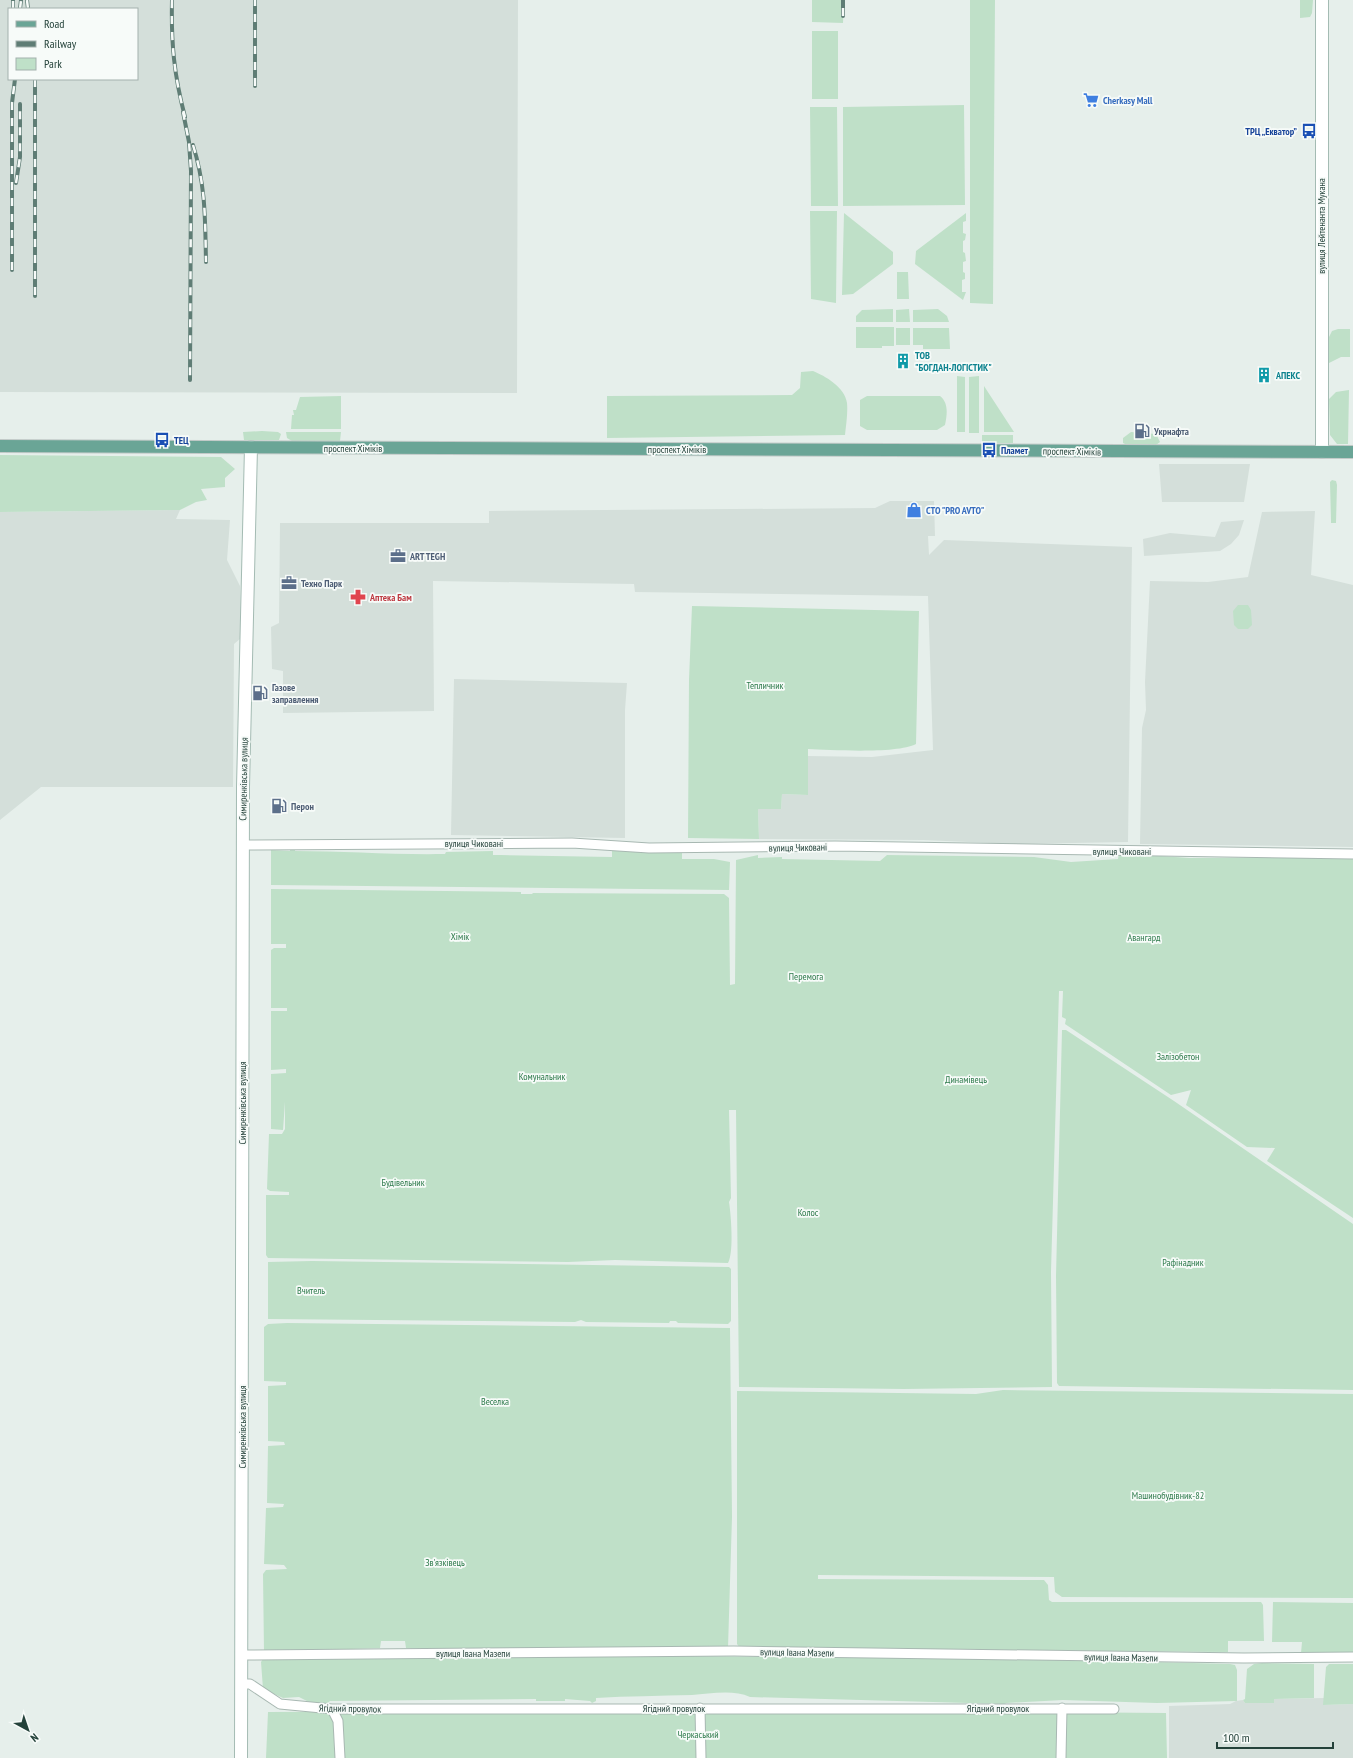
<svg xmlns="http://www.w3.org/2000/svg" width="1353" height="1758" viewBox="0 0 1353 1758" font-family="'PT Sans Narrow',sans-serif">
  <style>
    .built { fill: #d4dfda; fill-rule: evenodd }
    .green { fill: #bfe0c8 }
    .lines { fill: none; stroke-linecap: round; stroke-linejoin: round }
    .minor-casing { stroke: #a8b8b2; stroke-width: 11 }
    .secondary-casing { stroke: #a4bbb3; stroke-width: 14 }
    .primary-casing { stroke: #c2cac8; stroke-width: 14 }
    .minor { stroke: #fff; stroke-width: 9 }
    .secondary { stroke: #fff; stroke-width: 12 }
    .primary { stroke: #6aa596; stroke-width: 12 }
    .rail-casing { stroke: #5f7d75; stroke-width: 4 }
    .rail { stroke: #f7fbf9; stroke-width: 2.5; stroke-dasharray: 8; stroke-linecap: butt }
    .labels { text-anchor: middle; stroke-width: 3.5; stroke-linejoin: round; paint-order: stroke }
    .shop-label { font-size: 10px; font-weight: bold; fill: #366cbe; stroke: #f7fbf9; text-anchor: start }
    .transit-label { font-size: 10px; font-weight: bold; fill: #164399; stroke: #f7fbf9; text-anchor: start }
    .street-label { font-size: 10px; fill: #24423a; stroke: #f7fbf9 }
    .culture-label { font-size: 10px; font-weight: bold; fill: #0d838f; stroke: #f7fbf9; text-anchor: start }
    .service-label { font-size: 10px; font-weight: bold; fill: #4e5e75; stroke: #f7fbf9; text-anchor: start }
    .health-label { font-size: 10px; font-weight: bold; fill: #be3a42; stroke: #f7fbf9; text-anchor: start }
    .park-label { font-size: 10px; fill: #2d7a4b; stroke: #f7fbf9 }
  </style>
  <rect width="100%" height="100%" fill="#e6efeb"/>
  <path class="built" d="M0 0H518L517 393 0 392ZM9 9H137V79H9Z
    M1159 464H1250L1244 502H1162Z
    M890 501H934L935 536H928L929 555 944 540 1132 547 1128 842 1014 844 923 840 759 839 758 809H781L782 794 808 795V756L872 757 933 750 928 596 635 592 634 584 433 581 434 711 283 713V671L272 669 271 627 279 623 280 523H489V511L875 508Z
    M180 510 176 519 230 520 227 560 240 586 241 638 234 644 233 787H41L0 820V512Z
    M1315 511 1311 575 1353 585V847L1140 844 1142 728 1146 710 1145 682 1150 581 1208 582 1248 577 1262 512Z
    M1244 520 1239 535 1231 544 1220 551 1144 556 1143 539 1170 533 1215 537 1221 522Z
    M454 679 627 683 625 710V838L451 835Z
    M1324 1698V1705L1353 1704V1758H1169V1706L1230 1704 1236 1701 1243 1700 1245 1703H1274V1699Z"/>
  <path class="green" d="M812 0H844L843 23 812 22Z
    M970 0H995L993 304 970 303Z
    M1300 0H1313L1312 13 1310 17 1300 18Z
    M812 31H838V99H812Z
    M964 105 965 205 843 206V107Z
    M810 107H837L838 206H811Z
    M810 211H837L836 303 811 299Z
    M844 213 893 252V264L853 294 842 295Z
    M966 213V221L963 222V233L966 234 965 240 963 241V252L965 253 966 261 963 262V272L965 273V279L962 280V292H966L963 300 915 264 916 251Z
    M897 272H908L909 299H897Z
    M893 309V322H856V316L862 310Z
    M909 309 910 322H896V310Z
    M938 309 947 316 949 322H913V310Z
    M856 327H894V346H882V348H856Z
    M896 328H910V345H896Z
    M913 328H949L950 349H923V345H913Z
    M1338 329H1350V357H1341L1329 363V337L1332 331Z
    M813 371C825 376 845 387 847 403 848 413 846 425 845 435L607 438V396L792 395 800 388 801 372Z
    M957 376 965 377V432H957Z
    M979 376V433H969V377Z
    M984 386 1014 432H984Z
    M1349 390 1348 444H1337L1330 435 1329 399 1336 392Z
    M341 396V429H291L292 415H294L293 410H296L300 397Z
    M867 396H940C949 403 947 415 945 425L937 430H867L860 426V400Z
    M262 431 278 432 281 434 279 440H244L243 432Z
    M286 432H341L340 441H292L287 438Z
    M1131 432 1156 434 1160 442 1156 445 1125 444 1123 443V438Z
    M982 435H1013V443H982Z
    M0 455 221 457 235 469 225 478V487L201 489 207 500 196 502 180 510 0 512Z
    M1332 480 1336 481 1337 485 1336 523H1331V520L1330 482Z
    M1238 605H1248L1251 610 1252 625 1248 629H1238L1234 625 1233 611Z
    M692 606 919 611 916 744C897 754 831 750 808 749V795L782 794 781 809H758L759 839 688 838 689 680Z
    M290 848H295V851C343 851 395 855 445 854L446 852 493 851V855H501L612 857V851L682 852V859H714L730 862 729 890 271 885V850L290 851Z
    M1119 853 1189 858 1353 857V1218L1267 1161 1275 1148 1247 1147 1186 1105 1191 1090 1171 1095 1065 1024 1066 1019 1062 1017 1063 991H1059L1051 1272 1052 1387 904 1389 739 1387 736 1110H729L731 1198 729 1202C731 1214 734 1252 728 1263L615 1260 568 1262 268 1258 266 1255V1195H289V1192L270 1191 267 1189 269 1134H282L285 1129V1102L283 1130 271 1129V1074L286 1073V1069L271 1070V1011H287V1008H271V950L274 948H286V944H271V889L521 892V894H532L533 893 724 894 729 898 730 985 735 984 736 860 758 855V858L782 857V859L880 861 887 855 1034 857 1071 862 1118 859Z
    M1062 1030H1066L1174 1101 1353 1224V1390L1059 1386 1057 1383 1056 1276Z
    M312 1261 729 1267 731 1269V1321L728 1324 678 1323 676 1321H670L669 1323 586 1322 581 1320 575 1322 268 1319V1262Z
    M287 1323 730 1328 732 1517 728 1648 451 1649 406 1648 405 1641H381L380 1648 264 1652 263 1574 266 1570 287 1569 284 1565 264 1564 266 1508 283 1507 284 1504 267 1503 268 1446 285 1445 284 1442 268 1441V1386L286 1385V1382L264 1381V1327L268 1324Z
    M1003 1390 1353 1394V1598L1062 1597 1055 1592 1054 1577 818 1575V1579L1044 1580 1048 1585 1049 1600 1052 1602H1261L1263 1605 1264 1641H1228V1652L740 1648 737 1644V1391L976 1394Z
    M1273 1602 1353 1603V1652L1301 1653 1302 1642H1272Z
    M681 1656 1042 1659 1095 1660V1662L1116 1661 1230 1664 1235 1665 1237 1670V1701L1157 1703 1063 1700 1006 1703 1005 1704 750 1697C733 1689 709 1694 692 1695 659 1696 628 1696 596 1698V1701L592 1703 590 1701 565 1699V1701H536V1699L330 1701 326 1704H310L309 1702 299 1697 283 1698 263 1689 261 1662 263 1659Z
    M1262 1663 1314 1664V1698L1274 1699V1703H1245L1243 1700 1245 1699 1247 1669 1254 1664Z
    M1329 1664H1353V1704L1323 1705 1326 1667Z
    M797 1710 1166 1713 1167 1758H266L268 1712Z"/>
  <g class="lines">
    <defs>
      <path id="minor" d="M243 845 572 843 649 848 835 846 1353 854
        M241 1655 734 1651 1244 1658 1353 1657
        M241 1684H250L280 1704 332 1709H1114
        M700 1708 701 1758
        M332 1709 338 1721 340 1758
        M1061 1758 1062 1708"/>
      <path id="secondary" d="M1322 0V452
        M241 1758 243 787 251 447"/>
      <path id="primary" d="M0 446 1353 452"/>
    </defs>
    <use href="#minor" class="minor-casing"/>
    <use href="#secondary" class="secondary-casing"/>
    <use href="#primary" class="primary-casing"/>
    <use href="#minor" class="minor"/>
    <use href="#secondary" class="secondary"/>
    <use href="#primary" class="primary"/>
    <defs>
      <path id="rail" d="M27 0 28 9
        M172 0C171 43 174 75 185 117
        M13 9V0
        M20 9 21 0
        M843 16V0
        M35 79V296
        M255 86V0
        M183 112 189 142 191 171 190 380
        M193 145C206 187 205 219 206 262
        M16 183 20 157V104
        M12 270V103L15 79"/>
    </defs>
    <use href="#rail" class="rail-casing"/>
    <use href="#rail" class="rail"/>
  </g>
  <defs>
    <symbol id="supermarket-bare" viewBox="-9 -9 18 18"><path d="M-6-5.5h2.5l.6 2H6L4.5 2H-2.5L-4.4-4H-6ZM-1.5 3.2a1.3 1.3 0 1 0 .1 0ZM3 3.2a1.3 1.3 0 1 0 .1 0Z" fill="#3f7fe0" stroke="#f7fbf9" stroke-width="2.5" paint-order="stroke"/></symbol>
    <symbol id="bus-bare" viewBox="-9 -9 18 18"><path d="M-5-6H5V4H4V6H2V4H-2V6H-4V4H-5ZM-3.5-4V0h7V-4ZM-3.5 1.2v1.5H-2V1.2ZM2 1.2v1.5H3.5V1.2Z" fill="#1a4fb4" stroke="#f7fbf9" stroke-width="2.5" paint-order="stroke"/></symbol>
    <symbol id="building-bare" viewBox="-9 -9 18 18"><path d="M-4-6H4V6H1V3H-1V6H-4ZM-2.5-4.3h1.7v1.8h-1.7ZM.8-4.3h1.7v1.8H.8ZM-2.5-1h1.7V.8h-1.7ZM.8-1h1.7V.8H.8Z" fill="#0f9aa8" stroke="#f7fbf9" stroke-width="2.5" paint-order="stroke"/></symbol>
    <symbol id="fuel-bare" viewBox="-9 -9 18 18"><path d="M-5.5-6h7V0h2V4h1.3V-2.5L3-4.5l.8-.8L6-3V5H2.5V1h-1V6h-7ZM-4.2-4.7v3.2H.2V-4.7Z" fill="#5c6f8a" stroke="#f7fbf9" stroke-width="2.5" paint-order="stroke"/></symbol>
    <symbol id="shop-bare" viewBox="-9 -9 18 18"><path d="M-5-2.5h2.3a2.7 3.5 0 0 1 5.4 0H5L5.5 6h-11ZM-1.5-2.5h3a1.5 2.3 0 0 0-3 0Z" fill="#3f7fe0" stroke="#f7fbf9" stroke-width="2.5" paint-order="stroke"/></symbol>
    <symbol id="office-bare" viewBox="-9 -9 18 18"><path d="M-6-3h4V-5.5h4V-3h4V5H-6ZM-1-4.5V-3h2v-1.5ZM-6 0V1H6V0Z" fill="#5c6f8a" stroke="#f7fbf9" stroke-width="2.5" paint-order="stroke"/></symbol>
    <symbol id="pharmacy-bare" viewBox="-9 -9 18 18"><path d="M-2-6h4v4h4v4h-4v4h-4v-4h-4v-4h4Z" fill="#e0444e" stroke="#f7fbf9" stroke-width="2.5" paint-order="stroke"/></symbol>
  </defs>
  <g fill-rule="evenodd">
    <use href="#supermarket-bare" x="1080" y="89" width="22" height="22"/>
    <use href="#bus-bare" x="1298" y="120" width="22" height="22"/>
    <use href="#building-bare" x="892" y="350" width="22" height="22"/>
    <use href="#building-bare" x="1253" y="364" width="22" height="22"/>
    <use href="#fuel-bare" x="1131" y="420" width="22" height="22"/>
    <use href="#bus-bare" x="151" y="429" width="22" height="22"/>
    <use href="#bus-bare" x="978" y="439" width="22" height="22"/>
    <use href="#shop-bare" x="903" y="499" width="22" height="22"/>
    <use href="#office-bare" x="387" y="545" width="22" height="22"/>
    <use href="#office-bare" x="278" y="572" width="22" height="22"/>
    <use href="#pharmacy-bare" x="347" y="586" width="22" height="22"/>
    <use href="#fuel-bare" x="249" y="682" width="22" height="22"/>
    <use href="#fuel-bare" x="268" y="795" width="22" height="22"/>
  </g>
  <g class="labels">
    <g class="shop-label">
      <text x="1103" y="104">Cherkasy Mall</text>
      <text x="926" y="514">СТО "PRO AVTO"</text>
    </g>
    <g class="transit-label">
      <text x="1297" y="135" text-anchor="end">ТРЦ „Екватор”</text>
      <text x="174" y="444">ТЕЦ</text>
      <text x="1001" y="454">Пламет</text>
    </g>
    <g class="street-label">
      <text transform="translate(1321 226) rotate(-90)" y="4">вулиця Лейтенанта Мукана</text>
      <text x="353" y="452">проспект Хіміків</text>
      <text x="677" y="453">проспект Хіміків</text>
      <text transform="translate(1072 451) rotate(1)" y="4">проспект Хіміків</text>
      <text transform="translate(243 779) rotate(-89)" y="4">Симиренківська вулиця</text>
      <text x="474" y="847">вулиця Чиковані</text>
      <text transform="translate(798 847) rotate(-1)" y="4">вулиця Чиковані</text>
      <text x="1122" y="855">вулиця Чиковані</text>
      <text transform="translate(242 1103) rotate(-90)" y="4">Симиренківська вулиця</text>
      <text transform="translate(242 1427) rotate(-90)" y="4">Симиренківська вулиця</text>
      <text transform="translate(797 1652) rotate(1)" y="4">вулиця Івана Мазепи</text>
      <text x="473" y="1657">вулиця Івана Мазепи</text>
      <text transform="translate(1121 1657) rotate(1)" y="4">вулиця Івана Мазепи</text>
      <text transform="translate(350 1708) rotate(1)" y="4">Ягідний провулок</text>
      <text x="674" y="1712">Ягідний провулок</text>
      <text x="998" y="1712">Ягідний провулок</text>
    </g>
    <g class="culture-label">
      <text x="915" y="359">ТОВ<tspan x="915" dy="12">"БОГДАН-ЛОГІСТИК"</tspan></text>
      <text x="1276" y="379">АПЕКС</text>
    </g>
    <g class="service-label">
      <text x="1154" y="435">Укрнафта</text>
      <text x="410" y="560">ART TEGH</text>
      <text x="301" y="587">Техно Парк</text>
      <text x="272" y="691">Газове<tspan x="272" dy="12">заправлення</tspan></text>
      <text x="291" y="810">Перон</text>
    </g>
    <g class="health-label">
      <text x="370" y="601">Аптека Бам</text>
    </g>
    <g class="park-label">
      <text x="765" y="689">Тепличник</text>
      <text x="460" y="940">Хімік</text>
      <text x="1144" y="941">Авангард</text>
      <text x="806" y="980">Перемога</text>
      <text x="1178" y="1060">Залізобетон</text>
      <text x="542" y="1080">Комунальник</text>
      <text x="966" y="1083">Динамівець</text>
      <text x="403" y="1186">Будівельник</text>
      <text x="808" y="1216">Колос</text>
      <text x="1183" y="1266">Рафінадник</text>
      <text x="311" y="1294">Вчитель</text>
      <text x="495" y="1405">Веселка</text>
      <text x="1168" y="1499">Машинобудівник-82</text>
      <text x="445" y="1566">Зв'язківець</text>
      <text x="698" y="1738">Черкаський</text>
    </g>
  </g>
  <rect x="8" y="8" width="130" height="72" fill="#f7fbf9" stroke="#a3b1ad"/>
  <rect x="16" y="21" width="20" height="6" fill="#6aa596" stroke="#a3b1ad"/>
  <text x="44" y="28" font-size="12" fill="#24423a">Road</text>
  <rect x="16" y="41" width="20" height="6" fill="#5f7d75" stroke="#a3b1ad"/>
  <text x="44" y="48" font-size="12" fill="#24423a">Railway</text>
  <rect x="16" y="58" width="20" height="12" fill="#bfe0c8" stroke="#a3b1ad"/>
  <text x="44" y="68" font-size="12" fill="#24423a">Park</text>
  <g transform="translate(28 1730) rotate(140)" stroke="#f7fbf9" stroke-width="3" paint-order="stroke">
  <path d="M0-3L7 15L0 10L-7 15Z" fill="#24423a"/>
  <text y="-6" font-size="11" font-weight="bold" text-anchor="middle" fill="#24423a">N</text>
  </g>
  <path d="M1217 1742v6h116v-6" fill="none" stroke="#24423a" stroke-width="2"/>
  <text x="1223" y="1742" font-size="12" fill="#24423a" stroke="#f7fbf9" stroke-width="3" paint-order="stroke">100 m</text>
</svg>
